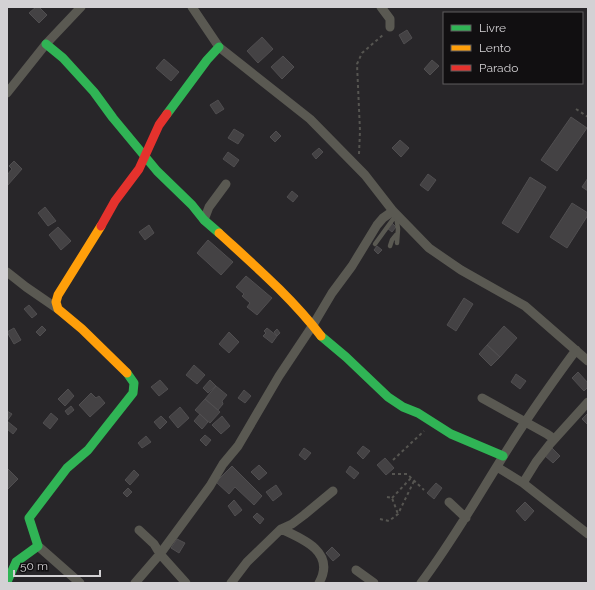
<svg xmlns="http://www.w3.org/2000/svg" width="595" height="590" viewBox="0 0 595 590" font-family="Raleway,sans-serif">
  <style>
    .building { fill: #444244; stroke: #504e50 }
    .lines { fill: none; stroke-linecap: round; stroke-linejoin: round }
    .path { stroke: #565551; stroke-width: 2; stroke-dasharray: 3 3; stroke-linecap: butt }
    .lane { stroke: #5a5952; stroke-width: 4.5 }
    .street { stroke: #5a5952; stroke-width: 9 }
    .fast { stroke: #30b455; stroke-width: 9 }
    .slow { stroke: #ff9f0a; stroke-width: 9 }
    .jam { stroke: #e5322d; stroke-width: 9 }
  </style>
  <rect width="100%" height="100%" fill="#282629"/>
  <path class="building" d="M36 7H39L47 15 39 23 29 13Z
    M407 30 412 38 404 44 399 35Z
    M262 37 273 49 258 63 247 51Z
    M283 56 294 67 282 79 271 67Z
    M164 59 179 72 171 81 156 68Z
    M432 60 439 66 430 75 424 69Z
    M218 100 224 109 216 114 210 105Z
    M571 117 587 128 557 171 541 160Z
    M234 129 244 135 238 144 228 138Z
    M276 131 281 136 275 142 270 137Z
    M400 140 409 148 401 157 392 148Z
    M319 148 323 152 316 159 312 154Z
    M228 152 239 160 234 167 223 159Z
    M14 161 22 169 7 186V175L12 169 9 166Z
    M428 174 436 180 428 191 420 185Z
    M530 177 546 187 518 233 502 223Z
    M588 178V191L582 187Z
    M292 191 298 196 293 202 287 197Z
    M572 203 588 213V215L567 248 550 237Z
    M45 207 56 221 48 226 38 213Z
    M392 223 396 227 392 232 387 228Z
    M149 225 154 233 145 240 139 232Z
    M58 227 71 241 61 250 49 235Z
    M208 240 233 262 221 275 197 253Z
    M377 246 382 250 378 254 374 250Z
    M246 276 272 298 257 315 247 307 250 303 242 296 244 294 236 287Z
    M464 298 473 304 456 331 447 325Z
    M29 305 37 314 32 318 24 309Z
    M42 326 46 330 40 336 36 332Z
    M504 326 517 338 500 357 487 345Z
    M14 328 21 340 14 344 7 332Z
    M267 328 277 336 272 343 263 336 266 333 264 331Z
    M277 329 280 333 277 336 274 332Z
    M229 332 239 342 229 353 219 344Z
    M487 345 500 357 491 366 479 354Z
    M194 365 205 375 197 384 186 375Z
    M578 372 588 383V387L584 391 572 378Z
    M516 374 526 381 520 389 511 382Z
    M160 380 168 389 159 396 151 387Z
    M210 380 216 386 208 393 203 388Z
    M216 386 227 395 222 401 223 404 218 410 205 399Z
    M68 389 74 396 65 406 58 399Z
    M244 390 251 396 245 403 238 398Z
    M91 393 96 398 99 396 105 403 90 417 79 405Z
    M205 399 220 412 210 423 195 410Z
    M71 406 74 410 68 415 65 411Z
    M180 407 189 418 178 428 169 417Z
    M7 411 12 414 7 421Z
    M51 413 58 419 50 429 43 423Z
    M588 413V425L582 419Z
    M200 414 208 422 202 429 194 421Z
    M161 416 167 422 160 429 154 422Z
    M222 416 230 426 221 434 212 425Z
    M7 421 17 429 13 434 7 429Z
    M205 435 211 440 206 446 200 440Z
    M146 436 151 442 142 448 138 443Z
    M363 446 370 451 363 459 357 453Z
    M551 447 560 456 553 463 544 455Z
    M304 448 311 453 305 460 299 455Z
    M385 458 394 468 386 475 377 465Z
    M259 465 267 473 259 480 251 472Z
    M232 466 262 496 254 505 235 487 229 494 216 482Z
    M350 466 359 473 354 479 346 472Z
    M7 468 18 479 7 490Z
    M134 470 139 475 130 485 125 480Z
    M436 483 442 488 434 499 427 493Z
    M276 485 282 494 273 501 266 492Z
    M128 488 132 492 127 497 123 493Z
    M234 500 242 510 235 516 228 506Z
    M525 502 534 511 525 521 516 511Z
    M257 513 264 519 260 524 253 517Z
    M177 539 185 543 179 553 171 548Z
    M332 547 340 555 333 561 326 553Z"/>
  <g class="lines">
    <path class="path" d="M576 109 588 117
      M359 154 360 131 357 64 362 53 384 34
      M393 460 424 431
      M392 474H407L424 490
      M387 497 392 498 398 514
      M392 498 411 478
      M380 519 389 521 398 514 414 481"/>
    <path class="lane" d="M396 216 398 229 397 243
      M375 244 396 215
      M390 246 392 240 396 235"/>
    <path class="street" d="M192 7 219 47 310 119 365 175 393 211 429 248 461 270 525 306 588 361
      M381 7 390 19V27
      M7 93 46 44 81 7
      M204 220 209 207 226 184
      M7 272 26 287 58 309
      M482 398 547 434 554 439
      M497 467 523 483 588 534
      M523 483 536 462 550 444 588 402
      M449 502 466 518
      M281 529C304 539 336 553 319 583
      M139 530 154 544 160 554 186 583
      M38 546 80 583
      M356 570 374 583
      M135 583 160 554 210 486 223 464 238 446 279 376 313 325 332 293 352 266 377 225 383 218 393 211
      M231 583 247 562 281 529 292 524 304 515 333 491
      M421 583C452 542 477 498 504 455 526 419 551 384 576 350"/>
    <path class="fast" d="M46 44 63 58 94 92 113 118 157 171 192 205 204 220 219 233
      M167 114 207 60 219 47
      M321 336 346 357 388 397 403 407 418 413 451 434 503 456
      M7 582 16 562 38 546 29 518 67 468 88 450 133 393 134 383 127 373"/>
    <path class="slow" d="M101 226 58 295 56 302 58 309 82 329 127 373
      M219 233C255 266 292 298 321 336"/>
    <path class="jam" d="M101 226 115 201 139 169 159 125 167 114"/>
  </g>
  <rect width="595" height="590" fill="none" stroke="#d3d1d4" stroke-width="16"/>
  <rect x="443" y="12" width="140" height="72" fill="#110f11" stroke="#5f5d5f"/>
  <rect x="451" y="25" width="20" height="6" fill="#30b455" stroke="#5f5d5f"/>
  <text x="479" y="32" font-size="12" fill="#d3d1d4">Livre</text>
  <rect x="451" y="45" width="20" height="6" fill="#ff9f0a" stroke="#5f5d5f"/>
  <text x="479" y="52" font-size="12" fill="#d3d1d4">Lento</text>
  <rect x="451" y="65" width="20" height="6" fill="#e5322d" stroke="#5f5d5f"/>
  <text x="479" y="72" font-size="12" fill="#d3d1d4">Parado</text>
  <path d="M14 570v6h86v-6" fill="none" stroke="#d3d1d4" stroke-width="2"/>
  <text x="20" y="570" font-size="12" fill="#d3d1d4" stroke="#110f11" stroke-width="3" paint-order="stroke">50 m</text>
</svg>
